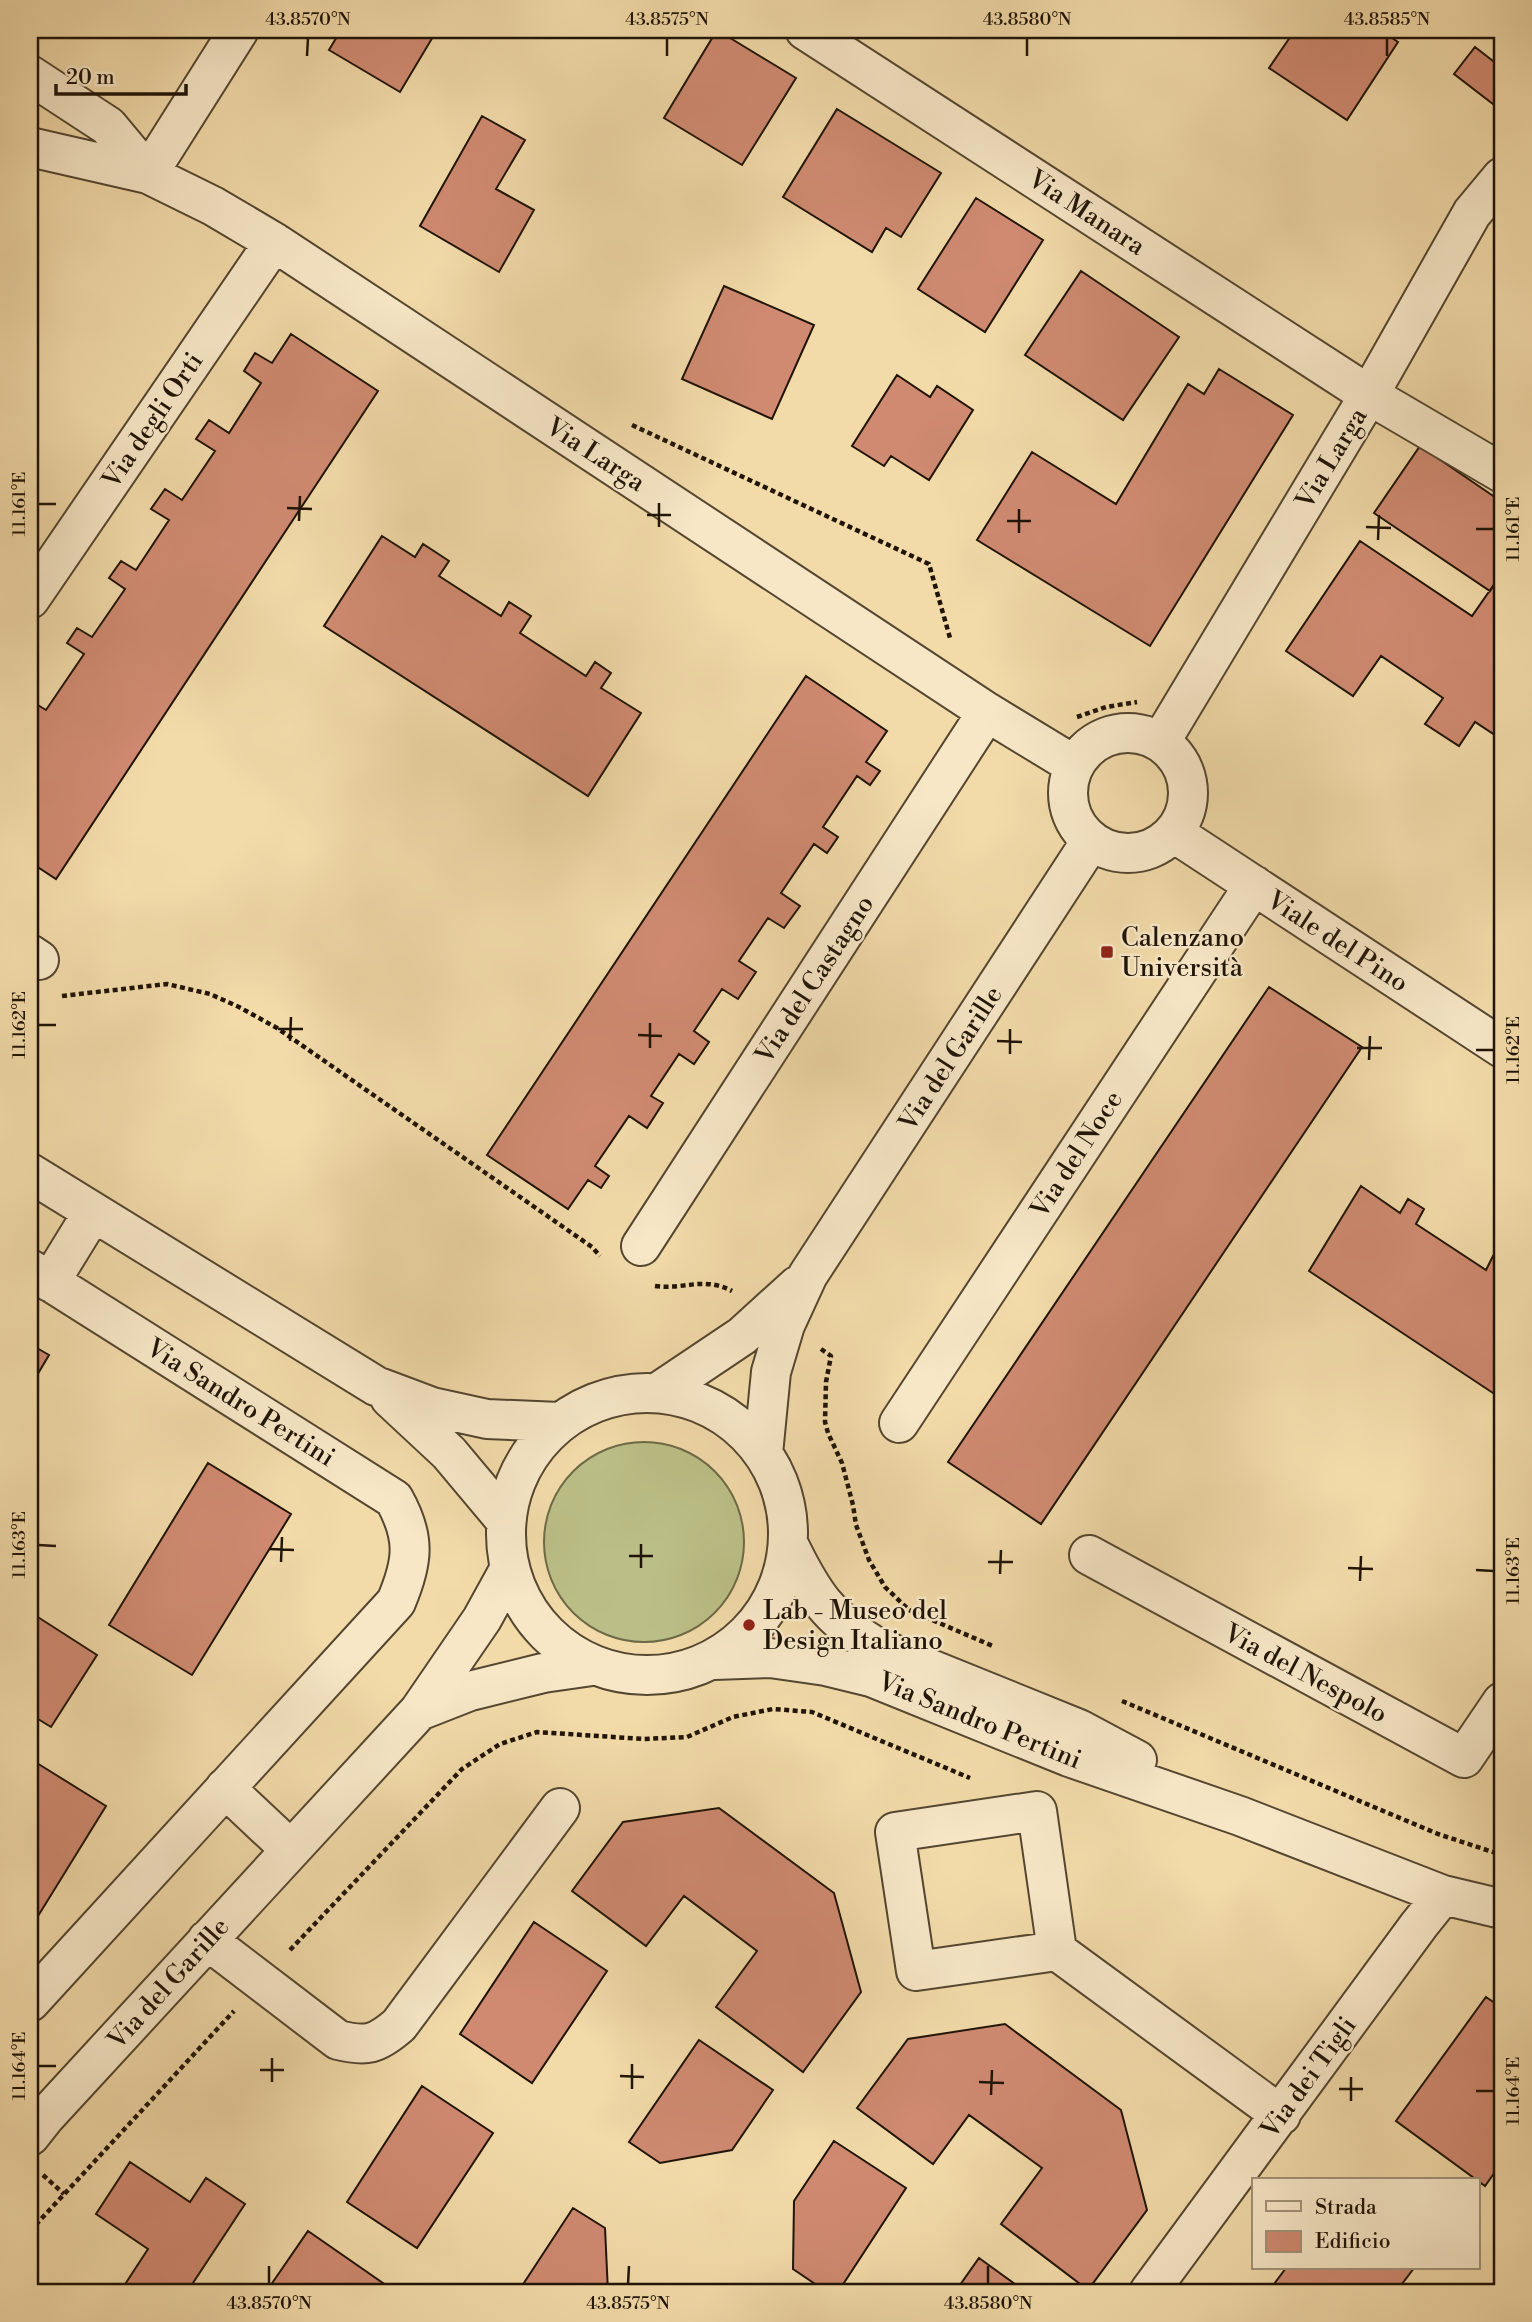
<svg xmlns="http://www.w3.org/2000/svg" width="1532" height="2322" viewBox="0 0 1532 2322" font-family="'Libre Bodoni',serif">
  <style>
    .green { fill: #bbbf87; stroke: #6e6a47; stroke-width: 2 }
    .building { fill: #cf8a71; stroke: #201407; stroke-width: 2 }
    .lines { fill: none; stroke-linecap: round; stroke-linejoin: round }
    .minor-casing { stroke: #544630; stroke-width: 42 }
    .path { stroke: #201407; stroke-width: 4.5; stroke-dasharray: 5 3.5; stroke-linecap: butt }
    .minor { stroke: #f7e7c7; stroke-width: 38 }
    .ticks { fill: none; stroke: #201407; stroke-width: 2.5 }
    .poi-dot { fill: #8f2418; stroke: #f7e7c7; stroke-width: 2.5 }
    .labels { text-anchor: middle; stroke-width: 5; stroke-linejoin: round; paint-order: stroke }
    .street-label { font-size: 26px; fill: #201407; stroke: #f7e7c7 }
    .poi-label { font-size: 26px; fill: #201407; stroke: #f7e7c7; text-anchor: start }
    .neatline { fill: none; stroke: #201407; stroke-width: 2.5 }
    .ticks-label { font-size: 18px; text-anchor: middle; fill: #201407 }
  </style>
  <rect width="100%" height="100%" fill="#f2daa9"/>
  <filter id="stains"><feTurbulence type="fractalNoise" baseFrequency=".00286" numOctaves="4"/><feColorMatrix values="0 0 0 0 .2 0 0 0 0 .09 0 0 0 0 .02 0 0 0 .5 -.17"/></filter>
  <radialGradient id="worn" r=".72"><stop offset=".6" stop-color="#630" stop-opacity="0"/><stop offset="1" stop-color="#630" stop-opacity=".3"/></radialGradient>
  <path class="green" d="M544 1542a100 100 0 1 1 200 0a100 100 0 1 1-200 0Z"/>
  <path class="building" d="M341 30H437L400 92 329 50Z
    M717 30 796 78 742 165 664 118Z
    M1295 30H1380L1398 42 1347 120 1269 68Z
    M1475 47 1502 68V111L1454 74Z
    M837 109 941 173 901 237 886 228 872 252 783 197Z
    M482 116 525 140 496 189 534 210 499 272 420 226Z
    M976 198 1043 240 985 332 918 289Z
    M30 259 38 264 30 285Z
    M1081 271 1179 337 1123 420 1025 355Z
    M724 286 814 325 772 419 682 379Z
    M291 334 378 391 56 879 30 862V735L37 725 30 720V703L31 701 46 710 84 654 67 643 77 628 92 637 125 589 109 578 121 561 136 570 169 520 151 509 165 489 182 500 215 451 196 439 209 420 229 433 261 383 244 371 255 353 272 363Z
    M1219 369 1293 415 1150 646 977 540 1032 452 1116 504 1188 384 1204 394Z
    M897 375 930 397 937 386 973 410 929 480 891 456 884 466 852 446Z
    M1420 446 1502 502V573L1490 591 1374 513Z
    M382 536 415 557 423 544 449 561 439 576 501 616 509 602 531 616 520 633 586 676 595 662 611 673 601 688 641 713 588 796 324 626Z
    M1360 541 1472 616 1502 573V731L1498 737 1475 722 1459 746 1425 724 1443 698 1381 656 1353 696 1286 651Z
    M806 676 887 731 866 762 880 771 870 785 857 776 823 827 838 837 827 853 814 844 781 893 800 906 784 928 768 918 739 961 756 972 738 999 722 989 694 1031 709 1042 694 1064 679 1054 651 1096 663 1103 647 1128 629 1116 595 1166 609 1176 601 1188 588 1180 568 1209 487 1155Z
    M1269 987 1362 1047 1041 1524 948 1462Z
    M1361 1186 1400 1213 1408 1199 1424 1209 1416 1224 1486 1270 1493 1256 1502 1262V1399L1309 1271Z
    M30 1344 49 1355 30 1387Z
    M208 1463 291 1514 192 1675 109 1625Z
    M30 1612 97 1655 51 1727 30 1714Z
    M32 1760 106 1806 30 1929V1763Z
    M719 1808 834 1893 861 1992 803 2072 716 2007 757 1951 684 1896 646 1946 572 1891 623 1822Z
    M534 1922 607 1971 532 2083 460 2034Z
    M1486 1997 1502 2008V2162L1485 2186 1396 2121Z
    M1005 2024 1121 2110 1147 2210 1088 2290 1001 2224 1042 2168 969 2115 933 2164 857 2108 908 2039Z
    M699 2040 773 2090 732 2150 660 2163 629 2142Z
    M422 2086 493 2133 417 2248 347 2202Z
    M834 2141 906 2188 838 2292H827L793 2269 794 2201Z
    M130 2162 190 2202 206 2178 245 2204 187 2292H120L148 2249 96 2214Z
    M573 2208 605 2228 608 2292H518Z
    M308 2231 393 2290 391 2292H266Z
    M979 2258 1026 2292H955Z
    M1286 2268H1414L1396 2292H1268Z"/>
  <g class="lines">
    <defs>
      <path id="minor" d="M805 30 1369 395 1502 473
        M30 75 108 126 148 174 239 30
        M30 147 148 174 213 206 274 242 987 712 1074 765
        M30 599 274 242
        M1068 793a60 60 0 1 1 120 0a60 60 0 1 1-120 0Z
        M1161 741 1369 395 1472 213 1502 177
        M1174 833 1502 1048
        M30 954 39 960
        M30 1173 376 1386 432 1407 487 1419 560 1422
        M641 1246 987 712
        M30 1269 394 1499C416 1538 413 1562 396 1602L30 2002
        M50 1282 93 1212
        M657 1393 742 1336 797 1286
        M506 1534a141 141 0 1 1 282 0a141 141 0 1 1-282 0Z
        M390 1398 449 1453 506 1521
        M899 1423 1254 885
        M763 1454 771 1372 785 1325 808 1275 1091 841
        M788 1543C812 1593 828 1618 876 1647L1079 1729 1137 1760
        M1089 1555 1464 1758 1502 1702
        M714 1660 770 1658 826 1666 871 1677 1069 1757 1240 1816 1443 1895 1502 1909
        M419 1711 470 1691 543 1673 592 1666
        M225 1788 290 1849
        M207 1940 338 2040C366 2047 376 2045 399 2025L560 1808
        M1057 1951 916 1971 895 1832 1037 1811 1057 1951 1281 2115
        M30 2136 45 2117 419 1711 482 1619 509 1570
        M1149 2292 1419 1925 1443 1895"/>
    </defs>
    <use href="#minor" class="minor-casing"/>
    <path class="path" d="M632 425 929 564 950 638
      M1077 717 1106 707 1137 702
      M62 996 167 984 210 994 239 1007 277 1028 592 1247 600 1256
      M655 1286C685 1290 703 1276 732 1291
      M821 1349 831 1356 826 1382 825 1422 828 1433 842 1463 853 1505 856 1525 869 1560 885 1587 909 1610 995 1647
      M1122 1701 1438 1834 1502 1855
      M290 1950 462 1769 500 1744 537 1732 644 1739 687 1737 733 1717 773 1709 812 1712 970 1778
      M43 2175 64 2194
      M30 2231 234 2011"/>
    <use href="#minor" class="minor"/>
  </g>
  <path class="ticks" d="M307 56 308 38M667 56V38M1027 56V38M1387 56V38M38 504H56M287 508 312 509M647 515H671M299 521 300 496M1007 521H1031M659 527V503M1366 527 1391 528M1476 529H1494M1019 533V509M1378 540 1379 515M38 1025H56M278 1029H303M638 1035 662 1036M290 1041 291 1017M997 1041 1022 1042M650 1048V1023M1357 1048H1382M1476 1050H1494M1010 1054V1029M1369 1060 1370 1036M38 1545 56 1546M269 1549 294 1550M629 1556H653M281 1562 282 1537M988 1562H1013M641 1568V1544M1348 1568 1373 1569M1476 1570 1494 1571M1000 1574 1001 1550M1360 1581 1361 1556M38 2066H56M260 2070H284M620 2076 644 2077M272 2082V2058M979 2082 1004 2083M632 2089V2064M1339 2089H1363M1476 2091H1494M991 2095 992 2070M1351 2101V2077M269 2284V2266M628 2284 629 2266M988 2284V2266"/>
  <g class="poi-dot">
    <rect x="1100" y="945" width="14" height="14" rx="3.5"/>
    <circle cx="749" cy="1625" r="7"/>
  </g>
  <g class="labels">
    <g class="street-label">
      <text transform="translate(1087 212) rotate(33)" y="9">Via Manara</text>
      <text transform="translate(152 420) rotate(-56)" y="9">Via degli Orti</text>
      <text transform="translate(596 454) rotate(33)" y="9">Via Larga</text>
      <text transform="translate(1331 458) rotate(-59)" y="9">Via Larga</text>
      <text transform="translate(1338 941) rotate(33)" y="9">Viale del Pino</text>
      <text transform="translate(814 979) rotate(-57)" y="9">Via del Castagno</text>
      <text transform="translate(950 1058) rotate(-57)" y="9">Via del Garille</text>
      <text transform="translate(1076 1154) rotate(-57)" y="9">Via del Noce</text>
      <text transform="translate(241 1402) rotate(32)" y="9">Via Sandro Pertini</text>
      <text transform="translate(1306 1673) rotate(28)" y="9">Via del Nespolo</text>
      <text transform="translate(980 1720) rotate(22)" y="9">Via Sandro Pertini</text>
      <text transform="translate(168 1983) rotate(-48)" y="9">Via del Garille</text>
      <text transform="translate(1308 2077) rotate(-54)" y="9">Via dei Tigli</text>
    </g>
    <g class="poi-label">
      <text x="1121" y="946">Calenzano<tspan x="1121" dy="30">Università</tspan></text>
      <text x="763" y="1619">Lab - Museo del<tspan x="763" dy="30">Design Italiano</tspan></text>
    </g>
  </g>
  <rect width="1532" height="2322" fill="none" stroke="#f2daa9" stroke-width="77"/>
  <rect x="1252" y="2178" width="228" height="91" fill="#f7e7c7" stroke="#a1937a" stroke-width="2"/>
  <rect x="1266" y="2201" width="35" height="10" fill="#f7e7c7" stroke="#a1937a" stroke-width="2"/>
  <text x="1315" y="2214" font-size="21" fill="#201407">Strada</text>
  <rect x="1266" y="2231" width="35" height="21" fill="#cf8a71" stroke="#a1937a" stroke-width="2"/>
  <text x="1315" y="2248" font-size="21" fill="#201407">Edificio</text>
  <path d="M56 84v10h130v-10" fill="none" stroke="#201407" stroke-width="3.5"/>
  <text x="66" y="84" font-size="21" fill="#201407" stroke="#f7e7c7" stroke-width="5" paint-order="stroke">20 m</text>
  <rect x="38" y="38" width="1456" height="2246" class="neatline"/>
  <g class="ticks-label">
    <text x="308" y="25">43.8570°N</text>
    <text x="667" y="25">43.8575°N</text>
    <text x="1027" y="25">43.8580°N</text>
    <text x="1387" y="25">43.8585°N</text>
    <text transform="translate(19 504) rotate(-90)" y="6">11.161°E</text>
    <text transform="translate(1513 529) rotate(-90)" y="6">11.161°E</text>
    <text transform="translate(19 1025) rotate(-90)" y="6">11.162°E</text>
    <text transform="translate(1513 1050) rotate(-90)" y="6">11.162°E</text>
    <text transform="translate(19 1545) rotate(-90)" y="6">11.163°E</text>
    <text transform="translate(1513 1571) rotate(-90)" y="6">11.163°E</text>
    <text transform="translate(19 2066) rotate(-90)" y="6">11.164°E</text>
    <text transform="translate(1513 2091) rotate(-90)" y="6">11.164°E</text>
    <text x="269" y="2309">43.8570°N</text>
    <text x="628" y="2309">43.8575°N</text>
    <text x="988" y="2309">43.8580°N</text>
  </g>
  <rect width="100%" height="100%" filter="url(#stains)"/>
  <rect width="100%" height="100%" fill="url(#worn)"/>
</svg>
